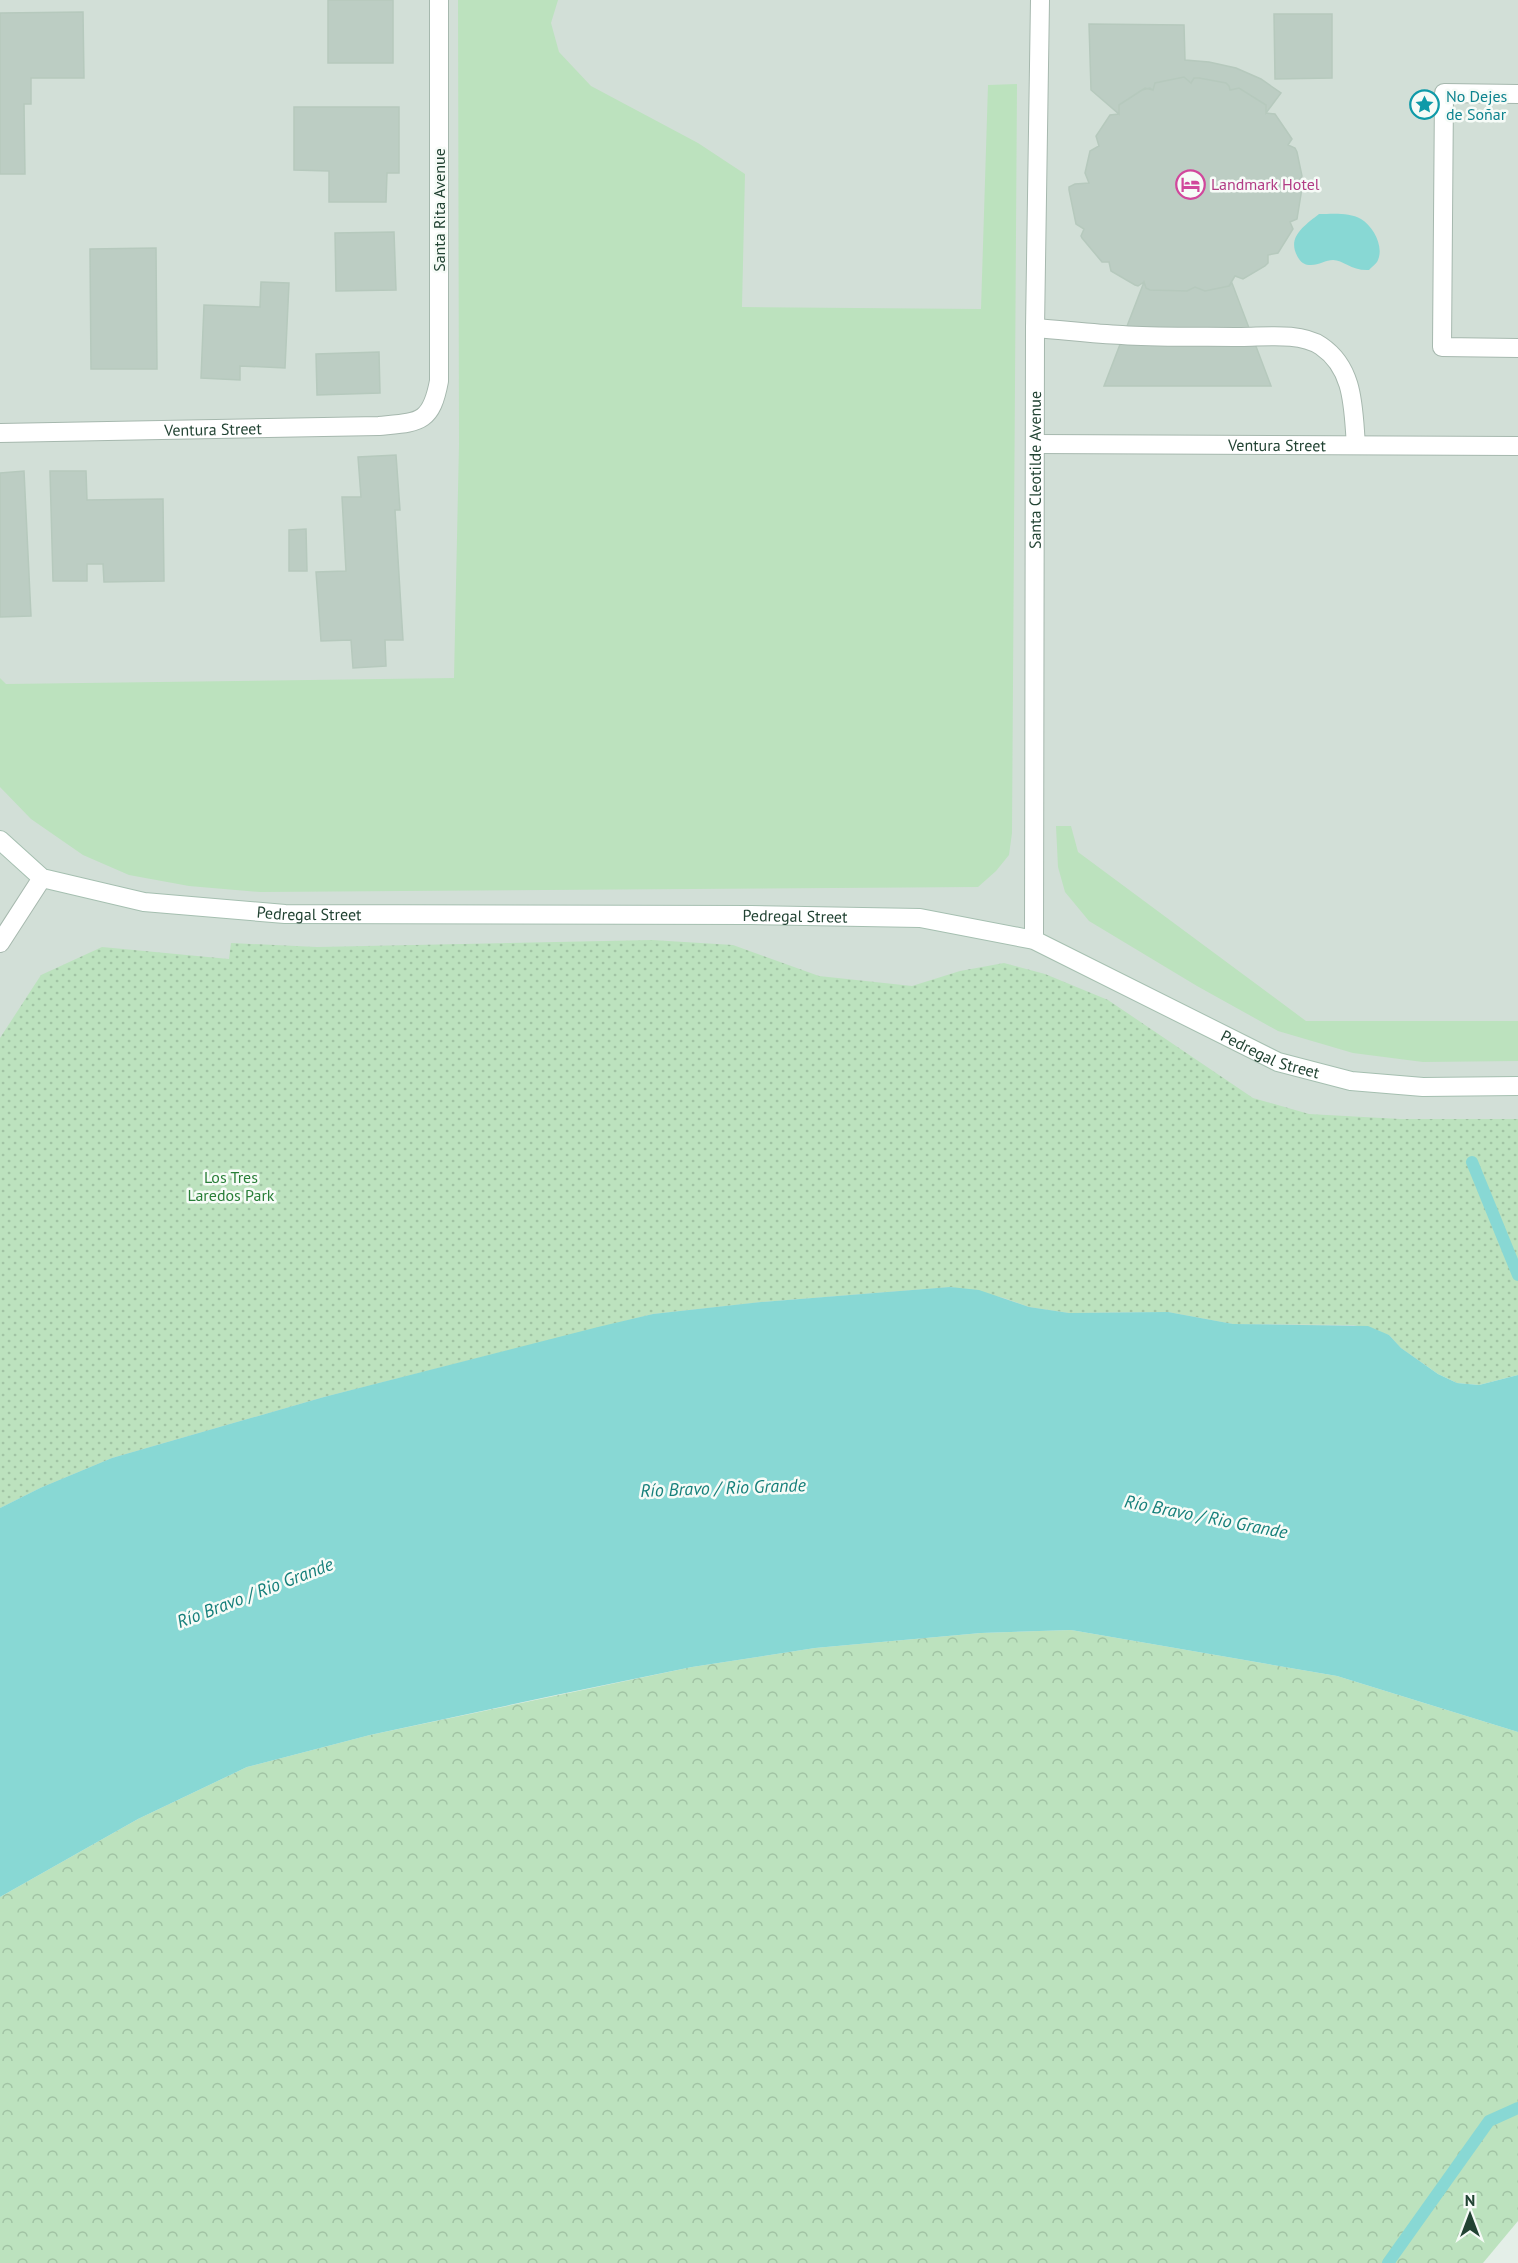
<svg xmlns="http://www.w3.org/2000/svg" width="1518" height="2263" viewBox="0 0 1518 2263" font-family="'PT Sans',sans-serif">
  <style>
    .built { fill: #d2dfd7 }
    .green { fill: #bce2be }
    .forest { fill: url(#forest-crowns) }
    .park { fill: url(#park-dots) }
    .water { fill: #88d8d4 }
    .lines { fill: none; stroke-linecap: round; stroke-linejoin: round }
    .stream { stroke: #88d8d4; stroke-width: 12 }
    .building { fill: #bccdc3; stroke: #b6c9bd; stroke-width: 1.5 }
    .service-casing { stroke: #a6b8ae; stroke-width: 20 }
    .minor-casing { stroke: #a6b8ae; stroke-width: 20 }
    .tertiary-casing { stroke: #a6b8ae; stroke-width: 20 }
    .secondary-casing { stroke: #a5bfb0; stroke-width: 20 }
    .service { stroke: #fff; stroke-width: 18 }
    .minor { stroke: #fff; stroke-width: 18 }
    .tertiary { stroke: #fff; stroke-width: 18 }
    .secondary { stroke: #fff; stroke-width: 18 }
    .labels { text-anchor: middle; stroke-width: 5; stroke-linejoin: round; paint-order: stroke }
    .culture-label { font-size: 16px; fill: #0d838f; stroke: #f6fbf7; text-anchor: start }
    .hotel-label { font-size: 16px; fill: #b23c85; stroke: #f6fbf7; text-anchor: start }
    .street-label { font-size: 16px; fill: #224333; stroke: #f6fbf7 }
    .park-label { font-size: 16px; fill: #287e37; stroke: #f6fbf7 }
    .water-label { font-size: 18px; font-style: italic; fill: #157f7a; stroke: #f6fbf7 }
  </style>
  <defs>
    <pattern id="forest-crowns" width="20" height="18" patternUnits="userSpaceOnUse" patternTransform="scale(1.5)"><rect width="20" height="18" fill="#bce2be"/><path d="M2 6a3 3 0 1 1 6 0M12 15a3 3 0 1 1 6 0" fill="none" stroke="#a1c3a4"/></pattern>
    <pattern id="park-dots" width="8" height="8" patternUnits="userSpaceOnUse" patternTransform="scale(1.5)"><rect width="8" height="8" fill="#bce2be"/><path d="M2 2h.1M6 6h.1" fill="none" stroke="#a1c3a4" stroke-width="1.8" stroke-linecap="round"/></pattern>
  </defs>
  <rect width="100%" height="100%" fill="#e4efe8"/>
  <path class="built" d="M0 0H1518V1375L881 1293 762 1302 40 1488 0 1508Z"/>
  <path class="green" d="M458 0H569H558L551 23 559 52 591 86 698 143 745 174 742 307 981 309 988 85 1017 84 1012 833 1009 855 996 871 978 887 260 892 189 886 129 875 83 855 31 819 0 787V678L6 684 454 678 459 444Z
    M1056 826H1071L1078 852 1306 1021H1518V1061L1423 1062 1353 1053 1278 1031 1197 986 1089 921 1065 892 1058 867Z"/>
  <path class="forest" d="M1071 1630 1337 1676 1518 1732V2221L1483 2263H0V1897L138 1819 247 1767 370 1735 692 1667 815 1648 981 1633Z"/>
  <path class="park" d="M652 940 733 945 819 976 912 986 960 971 1004 963 1045 974 1108 1000 1253 1098 1309 1114 1400 1119H1518V1375L1479 1385 1457 1383 1438 1374 1401 1348 1389 1335 1354 1325 1233 1324 1168 1312 1069 1313 1029 1307 1004 1298 951 1287 762 1302 653 1314 324 1397 112 1458 40 1488 0 1508V1038L41 975 102 947 229 959 231 943 317 947Z"/>
  <path class="water" d="M1319 214C1332 214 1349 212 1361 219 1373 226 1384 246 1378 260 1377 263 1372 267 1369 270 1352 271 1343 260 1333 260 1326 260 1319 265 1311 265 1305 265 1302 263 1299 259 1285 238 1304 226 1319 214Z
    M950 1287 979 1290 1029 1307 1069 1313 1168 1312 1233 1324 1368 1326 1389 1335 1401 1348 1438 1374 1457 1383 1479 1385 1518 1375V1732L1337 1676 1071 1630 981 1633 815 1648 692 1667 556 1695 370 1735 247 1767 138 1819 0 1897V1508L40 1488 112 1458 324 1397 598 1327 653 1314 761 1302Z"/>
  <g class="lines">
    <path class="stream" d="M1472 1162 1518 1275
      M1388 2263 1489 2121 1518 2108"/>
  </g>
  <path class="building" d="M328 0H393V63H328Z
    M83 12 84 78H31V104H24L25 174H0V13Z
    M1274 14H1332V78L1275 79Z
    M1089 24 1184 25 1185 60 1209 62 1236 68 1261 79 1281 93 1266 113V105L1239 88 1230 90 1229 86 1226 83 1199 78H1194L1191 83 1184 77 1155 83 1153 90 1150 88 1142 90 1119 105V114L1091 90Z
    M1184 77 1191 83 1194 78H1199L1226 83 1229 86 1230 90 1239 88 1266 105V113L1275 114 1290 136 1292 139 1288 145 1295 148 1297 152 1302 176 1297 183 1302 188 1297 219 1290 222 1293 229 1278 253 1268 255V263L1265 266 1243 279 1235 276 1229 286 1205 291 1195 287 1187 291 1150 290 1146 288 1144 282 1138 286 1135 285 1111 271 1109 262H1102L1082 238 1081 236 1084 229 1076 224 1069 190V187L1075 184 1089 183 1085 173 1090 151 1099 146 1096 136 1110 115 1119 114V105L1145 88 1153 90 1155 83Z
    M294 107H399V173H387L386 202H329V171L294 170Z
    M394 232 396 290 336 291 335 233Z
    M156 248 157 369H91L90 249Z
    M261 282 289 283 285 368 240 366V380L201 378 204 305 260 307Z
    M1144 282 1146 288 1150 290 1187 291 1195 287 1205 291 1229 286 1232 283 1271 386H1104Z
    M379 352 380 393 317 395 316 354Z
    M396 455 400 510H395L403 640H385L386 666 353 668 351 640 321 641 316 572 346 571 342 497H361L358 457Z
    M24 471 31 616 0 617V473Z
    M50 471H86L87 500 163 499 164 581 104 582 103 564H87V581H53Z
    M306 529 307 571H289V530Z"/>
  <g class="lines">
    <defs>
      <path id="service" d="M1518 94 1444 93 1442 347 1518 348
        M1035 328C1064 330 1093 334 1122 335 1161 338 1201 336 1241 337 1265 337 1300 332 1321 346 1355 369 1353 410 1356 445"/>
      <g id="minor">
        <path id="s1" d="M0 433 379 426C419 422 431 424 439 381V0"/>
        <path id="s2" d="M1035 444 1518 446"/>
        <path id="s3" d="M1034 940 1035 328 1040 0"/>
      </g>
      <path id="tertiary" d="M0 943 42 878"/>
      <g id="secondary">
        <path id="s4" d="M0 840 42 878 144 902 285 914 751 915 920 918 1034 940 1278 1062 1351 1081 1423 1087 1518 1086"/>
      </g>
    </defs>
    <use href="#service" class="service-casing"/>
    <use href="#minor" class="minor-casing"/>
    <use href="#tertiary" class="tertiary-casing"/>
    <use href="#secondary" class="secondary-casing"/>
    <use href="#service" class="service"/>
    <use href="#minor" class="minor"/>
    <use href="#tertiary" class="tertiary"/>
    <use href="#secondary" class="secondary"/>
  </g>
  <defs>
    <symbol id="sight-ring" viewBox="-11 -11 22 22"><circle r="9.5" fill="#f6fbf7" stroke="#0f9aa8" stroke-width="1.5"/><path d="M0-6L1.8-2.2L6-1.7L2.9 1.2L3.7 5.4L0 3.3L-3.7 5.4L-2.9 1.2L-6-1.7L-1.8-2.2Z" fill="#0f9aa8"/></symbol>
    <symbol id="hotel-ring" viewBox="-11 -11 22 22"><circle r="9.5" fill="#f6fbf7" stroke="#d1479c" stroke-width="1.5"/><path d="M-6-4.5h1.5V1H6V5H4.5V3h-9V5H-6ZM-4 0a1.8 1.8 0 1 1 3.6 0ZM.5 0V-2.5h3Q6-2.5 6 0Z" fill="#d1479c"/></symbol>
  </defs>
  <g fill-rule="evenodd">
    <use href="#sight-ring" x="1408" y="88" width="33" height="33"/>
    <use href="#hotel-ring" x="1174" y="168" width="33" height="33"/>
  </g>
  <g class="labels">
    <g class="culture-label">
      <text x="1446" y="102">No Dejes<tspan x="1446" dy="18">de Soñar</tspan></text>
    </g>
    <g class="hotel-label">
      <text x="1211" y="190">Landmark Hotel</text>
    </g>
    <g class="street-label">
      <text transform="translate(439 210) rotate(-90)" y="6">Santa Rita Avenue</text>
      <text dy="6" stroke="none"><textPath href="#s1" startOffset="213">Ventura Street</textPath></text>
      <text dy="6" stroke="none"><textPath href="#s2" startOffset="242">Ventura Street</textPath></text>
      <text dy="6" stroke="none"><textPath href="#s3" startOffset="470">Santa Cleotilde Avenue</textPath></text>
      <text dy="6" stroke="none"><textPath href="#s4" startOffset="327">Pedregal Street</textPath></text>
      <text dy="6" stroke="none"><textPath href="#s4" startOffset="813">Pedregal Street</textPath></text>
      <text dy="6" stroke="none"><textPath href="#s4" startOffset="1317">Pedregal Street</textPath></text>
    </g>
    <g class="park-label">
      <text x="231" y="1183">Los Tres<tspan x="231" dy="18">Laredos Park</tspan></text>
    </g>
    <g class="water-label">
      <text transform="translate(723 1488) rotate(-2)" y="6">Río Bravo / Rio Grande</text>
      <text transform="translate(1206 1517) rotate(11)" y="6">Río Bravo / Rio Grande</text>
      <text transform="translate(255 1593) rotate(-21)" y="6">Río Bravo / Rio Grande</text>
    </g>
  </g>
  <g transform="translate(1470 2215)" stroke="#f6fbf7" stroke-width="4.5" paint-order="stroke">
  <path d="M0-4.5L10 22L0 15L-10 22Z" fill="#224333"/>
  <text y="-9" font-size="16" font-weight="bold" text-anchor="middle" fill="#224333">N</text>
  </g>
</svg>
